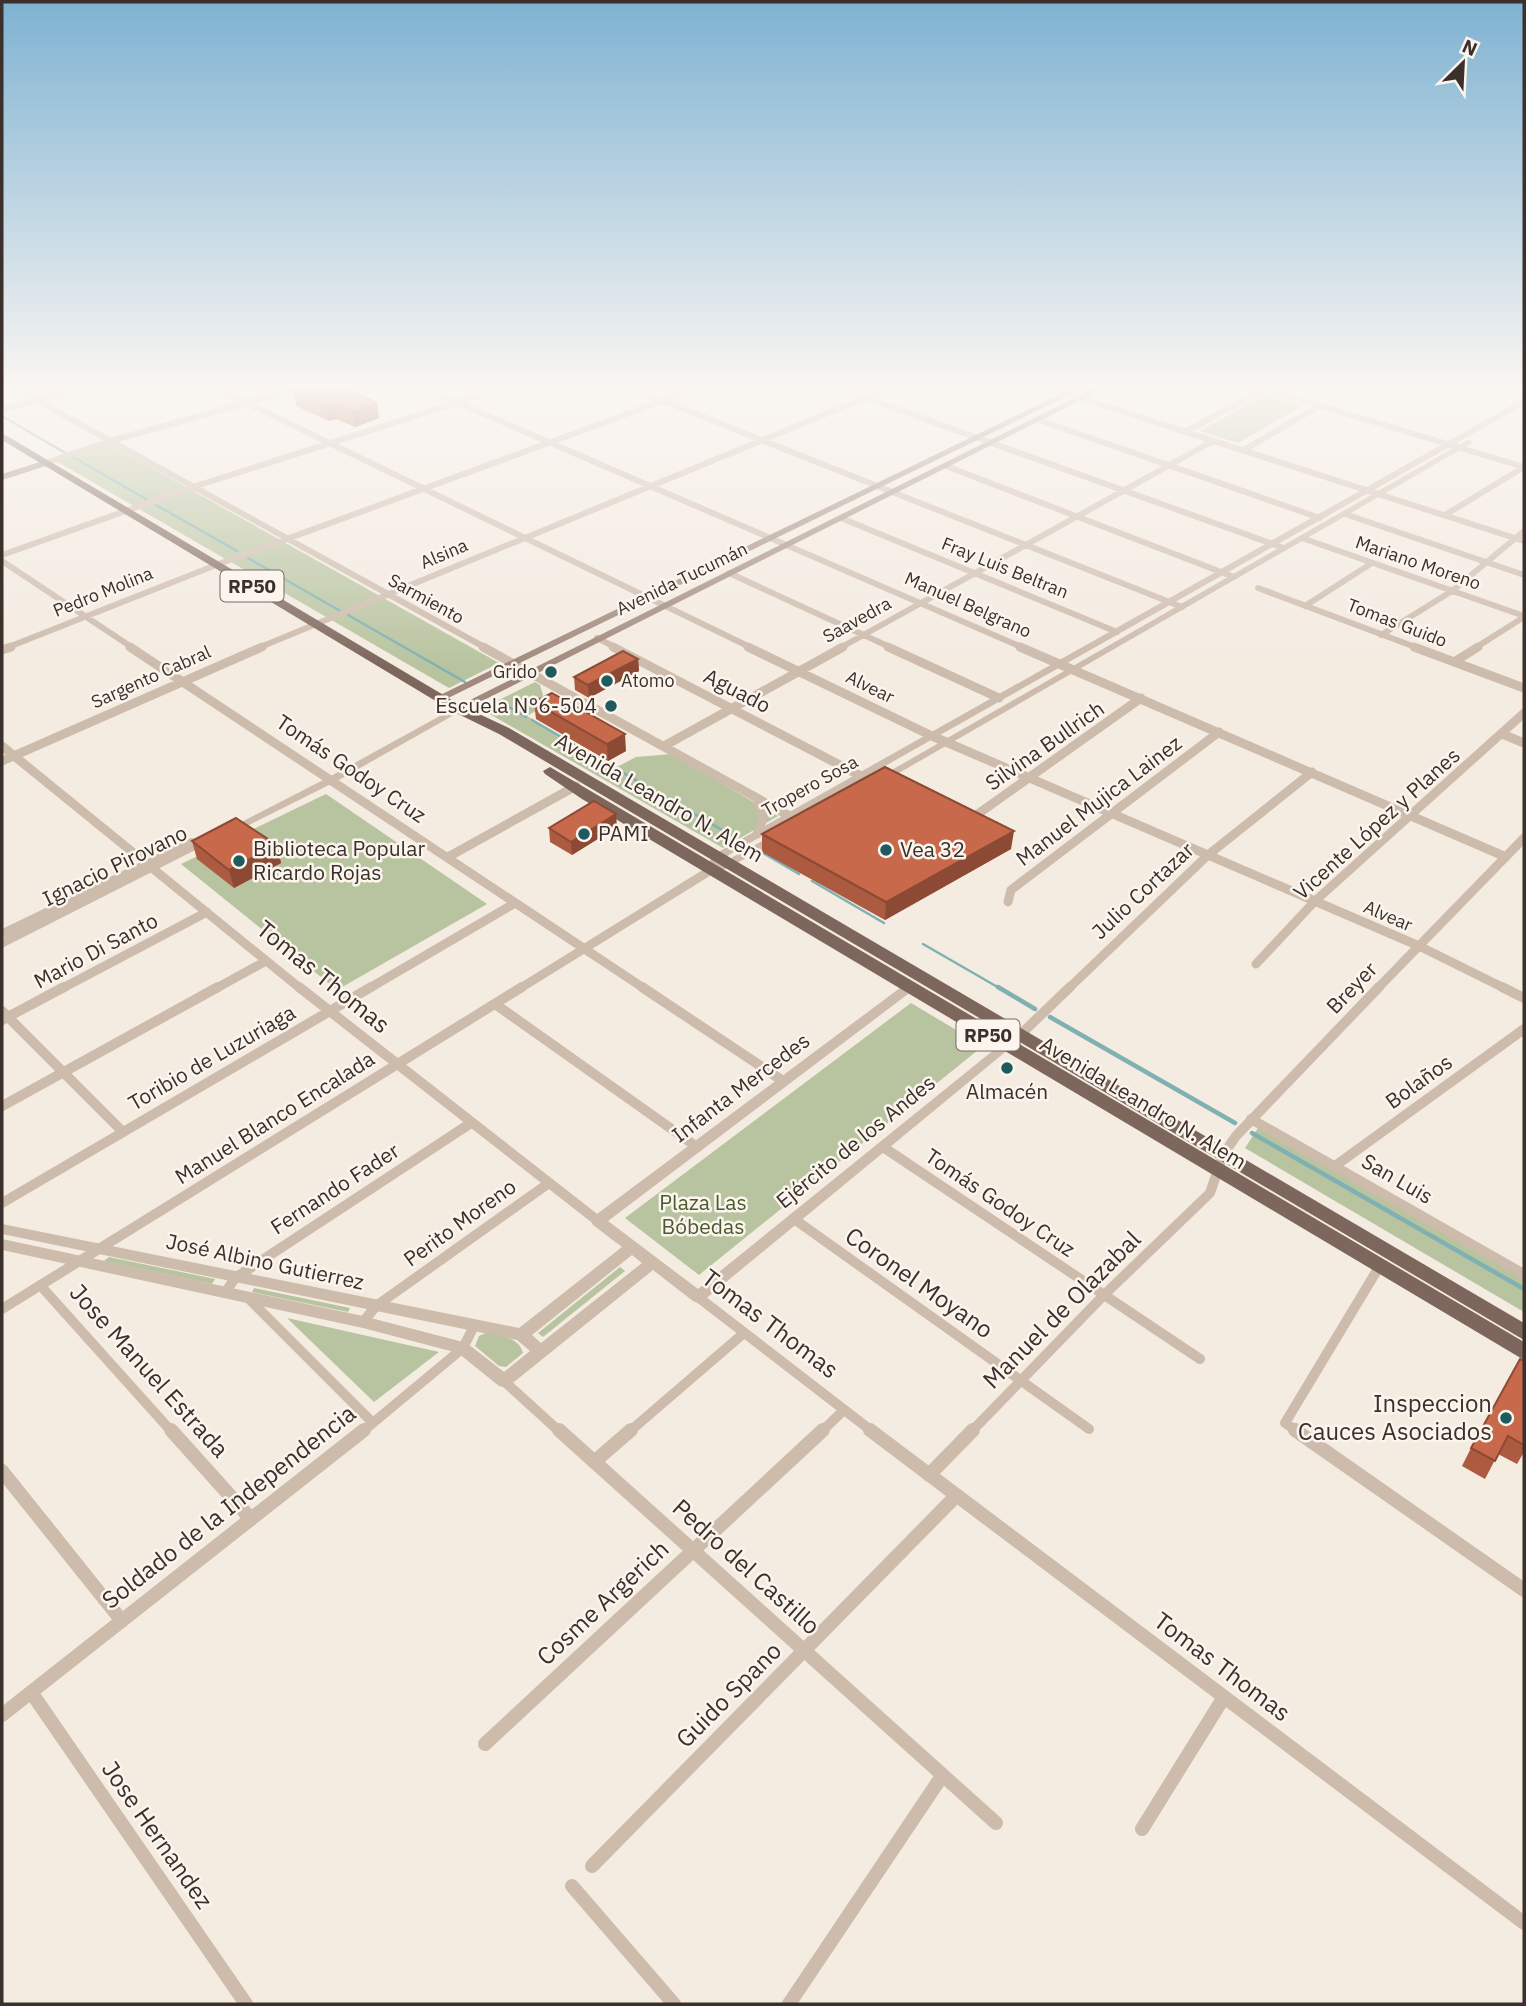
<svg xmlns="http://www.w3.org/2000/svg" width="1526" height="2006" viewBox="0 0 1526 2006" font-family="'IBM Plex Sans',sans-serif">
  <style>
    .green { fill: #b8c4a0 }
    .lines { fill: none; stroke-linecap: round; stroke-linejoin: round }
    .stream-far1 { stroke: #7fb0b2; stroke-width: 2.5 }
    .stream { stroke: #7fb0b2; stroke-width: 4.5 }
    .minor-far3 { stroke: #cdbbac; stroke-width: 6 }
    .minor-far2 { stroke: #cdbbac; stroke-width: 9 }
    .minor-far1 { stroke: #cdbbac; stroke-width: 10 }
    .minor { stroke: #cdbbac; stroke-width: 14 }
    .tertiary { fill: #cdbbac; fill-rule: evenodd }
    .secondary { fill: #a18a7d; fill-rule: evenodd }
    .primary { fill: #7d675c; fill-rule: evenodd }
    .wall { fill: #ac5a40 }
    .shaded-wall { fill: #8c4a34 }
    .building { fill: #c8694b; stroke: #8c4a34; stroke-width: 2 }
    .poi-dot { fill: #1f5a5e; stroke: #fbf5ee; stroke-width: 2.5 }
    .labels { text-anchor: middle; stroke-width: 5; stroke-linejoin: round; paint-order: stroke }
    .far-street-label { font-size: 18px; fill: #3b302b; stroke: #fbf5ee }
    .far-poi-label { font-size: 18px; fill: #3b302b; stroke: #fbf5ee; text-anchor: end }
    .shield { fill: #fbf5ee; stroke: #756b66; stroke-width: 2 }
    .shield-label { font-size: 19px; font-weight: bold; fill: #3b302b }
    .street-label { font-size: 21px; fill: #3b302b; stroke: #fbf5ee }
    .poi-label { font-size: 21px; fill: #3b302b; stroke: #fbf5ee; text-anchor: start }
    .park-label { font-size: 21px; fill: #4a5a2e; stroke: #fbf5ee }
    .near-street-label { font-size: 24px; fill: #3b302b; stroke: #fbf5ee }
    .near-poi-label { font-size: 24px; fill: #3b302b; stroke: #fbf5ee; text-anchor: end }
  </style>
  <rect width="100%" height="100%" fill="#f4ebe1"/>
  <path class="green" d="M1265 394 1302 406 1238 443 1200 431Z
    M108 443 499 663 449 688 56 461Z
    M535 682 540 685 546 705 527 716 615 768 636 757 671 754 778 816 723 848 481 709Z
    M326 794 487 904 337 990 181 864Z
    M911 1003 983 1046 699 1275 625 1218Z
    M1258 1128 1524 1278V1312L1245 1148Z
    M109 1257 215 1279 212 1284 104 1261Z
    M620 1267 625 1271 543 1337 538 1333Z
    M254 1288 350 1308 348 1312 252 1292Z
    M287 1318 439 1352 374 1402Z
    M486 1333C500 1336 519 1337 523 1353L506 1367 499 1366 475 1346 479 1336Z"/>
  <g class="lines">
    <path class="stream-far1" d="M2 416 67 454
      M73 457 146 499
      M156 505 237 551
      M248 558 342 612
      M348 615 465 682
      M499 701 526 717
      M532 720 606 763
      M613 767 736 838
      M760 851 799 874
      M812 881 884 923
      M923 944 1001 989"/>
    <path class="stream" d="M998 987 1035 1009
      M1050 1017 1235 1123
      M1252 1133 1524 1289"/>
    <path class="minor-far3" d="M9 385 486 648
      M210 385 752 648
      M417 385 1024 648
      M623 385 1182 607
      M830 385 1284 548
      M1040 385 1524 541
      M1250 385 1524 467
      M2 410 94 385
      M1039 420 1320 518
      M1185 432 1265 389
      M1244 450 1319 406
      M46 463 110 441 311 385
      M946 466 1234 577
      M1345 514 1524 575
      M1445 515 1524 467
      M841 518 1117 632
      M1302 538 1524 616
      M2 555 193 487 512 385
      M2 561 133 648
      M729 573 892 648
      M1258 588 1418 648
      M1305 606 1372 563
      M1381 635 1452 591 1524 531
      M597 638 617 648
      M6 648 216 565 706 385
      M258 648 896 385
      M840 648 1213 441
      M1475 648 1524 617"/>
    <path class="minor-far2" d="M130 647 645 989
      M483 647 795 819
      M613 647 861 776
      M748 647 932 736 1419 946 1506 989
      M888 647 999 698
      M1020 647 1506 857
      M1414 647 1524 688
      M2 650 11 647
      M1454 662 1478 647
      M1502 734 1524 743
      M2 746 301 989
      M664 746 843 647
      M2 761 262 647
      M757 798 763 819 757 834
      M968 821 1141 698
      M448 857 576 786
      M1008 902 1011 890 1219 732
      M1256 964 1315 901 1524 713
      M61 989 207 912
      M215 989 266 961
      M368 989 515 903
      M519 989 711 870
      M1068 989 1208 855 1312 772
      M1377 989 1524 838"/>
    <path class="minor-far1" d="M299 987 598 1221
      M642 987 783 1081
      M1502 987 1524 998
      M495 1004 697 1147
      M2 1011 123 1132
      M2 1020 64 987
      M1020 1035 1070 987
      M2 1106 218 987
      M1251 1119 1524 1274
      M883 1147 1200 1359
      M1335 1166 1524 1029
      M2 1203 371 987
      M794 1219 1089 1429
      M40 1285 172 1432
      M225 1293 235 1278 471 1123
      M698 1297 873 1432
      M248 1298 373 1423
      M2 1309 522 987
      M363 1322 376 1306 549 1183
      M504 1381 560 1432
      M362 1432 463 1348 474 1326
      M629 1432 744 1333
      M821 1432 844 1410
      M971 1432 1103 1296 1210 1193 1223 1155 1236 1136 1379 987
      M1298 1432 1285 1423 1379 1267"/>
    <path class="minor" d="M171 1430 251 1519
      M559 1430 996 1823
      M870 1430 1524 1923
      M1295 1430 1524 1590
      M594 1462 631 1430
      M2 1471 122 1621
      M929 1475 973 1430
      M31 1692 246 2004
      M2 1715 364 1430
      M485 1744 823 1430
      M1142 1829 1224 1697
      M592 1866 956 1496
      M572 1886 674 2004
      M789 2004 942 1776"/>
    <path class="tertiary" d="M1484 385H1495L1524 394V398Z
      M1521 400H1524V405L793 818 722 859 720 864 773 835H781L782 837 781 839 726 869H718L717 867 710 866 708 864 713 855Z
      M1467 440 1474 442 885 781H877L876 779Z
      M458 706 461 707V711L337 781 235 832H227L226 830 329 777Z
      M191 838 195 839 196 841 195 843 208 838 213 841 2 948V939L189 846 6 937 2 938V929Z
      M908 984 912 985 914 988 912 991 608 1221 698 1289 1016 1032H1024L1026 1035 703 1301 698 1303 693 1301 653 1270 509 1386 504 1387 499 1386 458 1353 363 1328 2 1250V1239L363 1316 463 1342 468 1344 504 1372 530 1351 517 1340 2 1234V1224L519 1328 622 1247 593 1225 591 1221 593 1217 904 985ZM632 1255 642 1263 541 1343 532 1335Z"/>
    <path class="secondary" d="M1079 385 1088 386 444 700 440 701 434 698Z
      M1100 385H1111L462 711 458 712 452 709Z
      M46 460 49 461V465L2 480V474Z"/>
    <path class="primary" d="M2 433 462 706 509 728 1524 1323V1340L499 734 454 712 2 440Z
      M550 767 1524 1342V1360L582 799 545 774 543 771Z"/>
  </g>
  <path class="wall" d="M294 392 379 418 355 427 336 419 329 421 296 406Z
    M638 659 639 671 589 698 575 690 574 677Z
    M534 702 626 751 608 761 536 719Z
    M617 827 572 855 550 842 549 828Z
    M762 834 1011 849 885 920 762 852Z
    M192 841 277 845 281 863 234 888 197 859Z
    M1524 1361V1452L1517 1464 1498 1454 1485 1479 1462 1466 1471 1448Z"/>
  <path class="shaded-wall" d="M377 403 379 418 355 427 352 412Z
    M333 404 336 419 329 421 327 407Z
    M638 659 639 671 589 698 588 685Z
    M625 734 626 751 608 761 607 744Z
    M616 814 617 827 572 855 571 842Z
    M1014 831 1011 849 885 920 886 902Z
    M277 845 281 863 234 888 229 870Z"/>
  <path class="building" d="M315 385H338L377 403 352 412 333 404 327 407 294 392Z
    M623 651 638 659 588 685 574 677Z
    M552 693 625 734 607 744 534 702Z
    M885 767 1014 831 886 902 762 834Z
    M594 801 616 814 571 842 549 828Z
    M236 818 277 845 229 870 192 841Z
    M1520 1359 1524 1361V1445L1508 1436 1495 1461 1471 1448Z"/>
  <linearGradient id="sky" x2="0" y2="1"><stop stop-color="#7eb2d2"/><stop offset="0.58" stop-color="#faf6f2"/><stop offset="1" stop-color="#faf6f2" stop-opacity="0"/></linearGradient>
  <rect width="1526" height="666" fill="url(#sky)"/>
  <g class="poi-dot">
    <circle cx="551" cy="672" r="7"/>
    <circle cx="607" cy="681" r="7"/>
    <circle cx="611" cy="706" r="7"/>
    <circle cx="584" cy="834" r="7"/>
    <circle cx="886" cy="850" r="7"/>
    <circle cx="239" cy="861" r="7"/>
    <circle cx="1007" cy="1068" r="7"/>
    <circle cx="1506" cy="1418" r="7"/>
  </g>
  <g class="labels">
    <g class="far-street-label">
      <text transform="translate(444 554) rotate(-23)" y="6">Alsina</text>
      <text transform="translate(1418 563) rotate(19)" y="6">Mariano Moreno</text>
      <text transform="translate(1005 568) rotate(22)" y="6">Fray Luis Beltran</text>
      <text transform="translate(682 579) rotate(-26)" y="6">Avenida Tucumán</text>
      <text transform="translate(103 592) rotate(-22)" y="6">Pedro Molina</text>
      <text transform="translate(426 599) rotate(29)" y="6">Sarmiento</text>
      <text transform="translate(968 605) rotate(24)" y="6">Manuel Belgrano</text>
      <text transform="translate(857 620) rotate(-29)" y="6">Saavedra</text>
      <text transform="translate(1397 623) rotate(21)" y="6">Tomas Guido</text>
      <text transform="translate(151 677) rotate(-24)" y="6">Sargento Cabral</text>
      <text transform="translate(870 687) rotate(26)" y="6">Alvear</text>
      <text transform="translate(810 786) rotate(-29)" y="6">Tropero Sosa</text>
      <text transform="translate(1388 916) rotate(23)" y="6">Alvear</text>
    </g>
    <g class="far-poi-label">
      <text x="537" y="678">Grido</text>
      <text x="621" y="687" text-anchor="start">Atomo</text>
    </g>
    <g class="shield">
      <rect x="220.5" y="570.5" width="63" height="31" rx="5"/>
      <rect x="956.5" y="1019.5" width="63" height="31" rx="5"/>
    </g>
    <g class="shield-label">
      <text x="252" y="593">RP50</text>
      <text x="988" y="1042">RP50</text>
    </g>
    <g class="street-label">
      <text transform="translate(737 691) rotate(27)" y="7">Aguado</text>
      <text transform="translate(1045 746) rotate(-35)" y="7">Silvina Bullrich</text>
      <text transform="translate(351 769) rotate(34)" y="7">Tomás Godoy Cruz</text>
      <text transform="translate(659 798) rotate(30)" y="7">Avenida Leandro N. Alem</text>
      <text transform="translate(1099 801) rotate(-37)" y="7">Manuel Mujica Lainez</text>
      <text transform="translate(1377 824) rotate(-42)" y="7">Vicente López y Planes</text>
      <text transform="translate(115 866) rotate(-26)" y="7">Ignacio Pirovano</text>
      <text transform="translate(1143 891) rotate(-43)" y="7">Julio Cortazar</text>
      <text transform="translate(96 951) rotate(-28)" y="7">Mario Di Santo</text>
      <text transform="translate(1352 988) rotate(-46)" y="7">Breyer</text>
      <text transform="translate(212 1058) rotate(-30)" y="7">Toribio de Luzuriaga</text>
      <text transform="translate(1419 1082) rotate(-36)" y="7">Bolaños</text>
      <text transform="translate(741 1088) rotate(-37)" y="7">Infanta Mercedes</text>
      <text transform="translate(1143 1103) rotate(31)" y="7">Avenida Leandro N. Alem</text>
      <text transform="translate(275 1118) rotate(-32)" y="7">Manuel Blanco Encalada</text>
      <text transform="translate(856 1142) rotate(-39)" y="7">Ejército de los Andes</text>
      <text transform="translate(1397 1179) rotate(30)" y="7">San Luis</text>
      <text transform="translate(335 1189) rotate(-33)" y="7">Fernando Fader</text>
      <text transform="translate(1000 1203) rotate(34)" y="7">Tomás Godoy Cruz</text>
      <text transform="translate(460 1223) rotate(-36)" y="7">Perito Moreno</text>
      <text transform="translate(265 1262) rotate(12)" y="7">José Albino Gutierrez</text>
    </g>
    <g class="poi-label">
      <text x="597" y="713" text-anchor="end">Escuela N°6-504</text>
      <text x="598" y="841">PAMI</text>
      <text x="253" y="856">Biblioteca Popular<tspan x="253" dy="24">Ricardo Rojas</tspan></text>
      <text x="900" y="857">Vea 32</text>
      <text x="1007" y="1099" text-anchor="middle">Almacén</text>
    </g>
    <g class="park-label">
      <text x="703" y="1210">Plaza Las<tspan x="703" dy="24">Bóbedas</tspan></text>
    </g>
    <g class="near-street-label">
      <text transform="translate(323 977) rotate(39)" y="8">Tomas Thomas</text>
      <text transform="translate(919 1283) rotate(35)" y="8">Coronel Moyano</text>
      <text transform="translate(1062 1310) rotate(-45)" y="8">Manuel de Olazabal</text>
      <text transform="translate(770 1324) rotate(37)" y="8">Tomas Thomas</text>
      <text transform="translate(149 1371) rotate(48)" y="8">Jose Manuel Estrada</text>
      <text transform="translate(229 1507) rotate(-38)" y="8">Soldado de la Independencia</text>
      <text transform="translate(746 1567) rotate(42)" y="8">Pedro del Castillo</text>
      <text transform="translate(603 1603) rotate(-43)" y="8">Cosme Argerich</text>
      <text transform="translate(1222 1667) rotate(37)" y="8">Tomas Thomas</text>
      <text transform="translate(729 1695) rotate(-45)" y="8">Guido Spano</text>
      <text transform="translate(157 1835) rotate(55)" y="8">Jose Hernandez</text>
    </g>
    <g class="near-poi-label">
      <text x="1492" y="1412">Inspeccion<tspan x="1492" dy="28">Cauces Asociados</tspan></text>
    </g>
  </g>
  <rect width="1526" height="2006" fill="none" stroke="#3b302b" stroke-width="7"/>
  <g transform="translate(1463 63) rotate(24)" stroke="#fbf5ee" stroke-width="5" paint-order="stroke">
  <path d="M0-5L12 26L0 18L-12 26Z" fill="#3b302b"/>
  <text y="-10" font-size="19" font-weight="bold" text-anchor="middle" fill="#3b302b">N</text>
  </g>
</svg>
